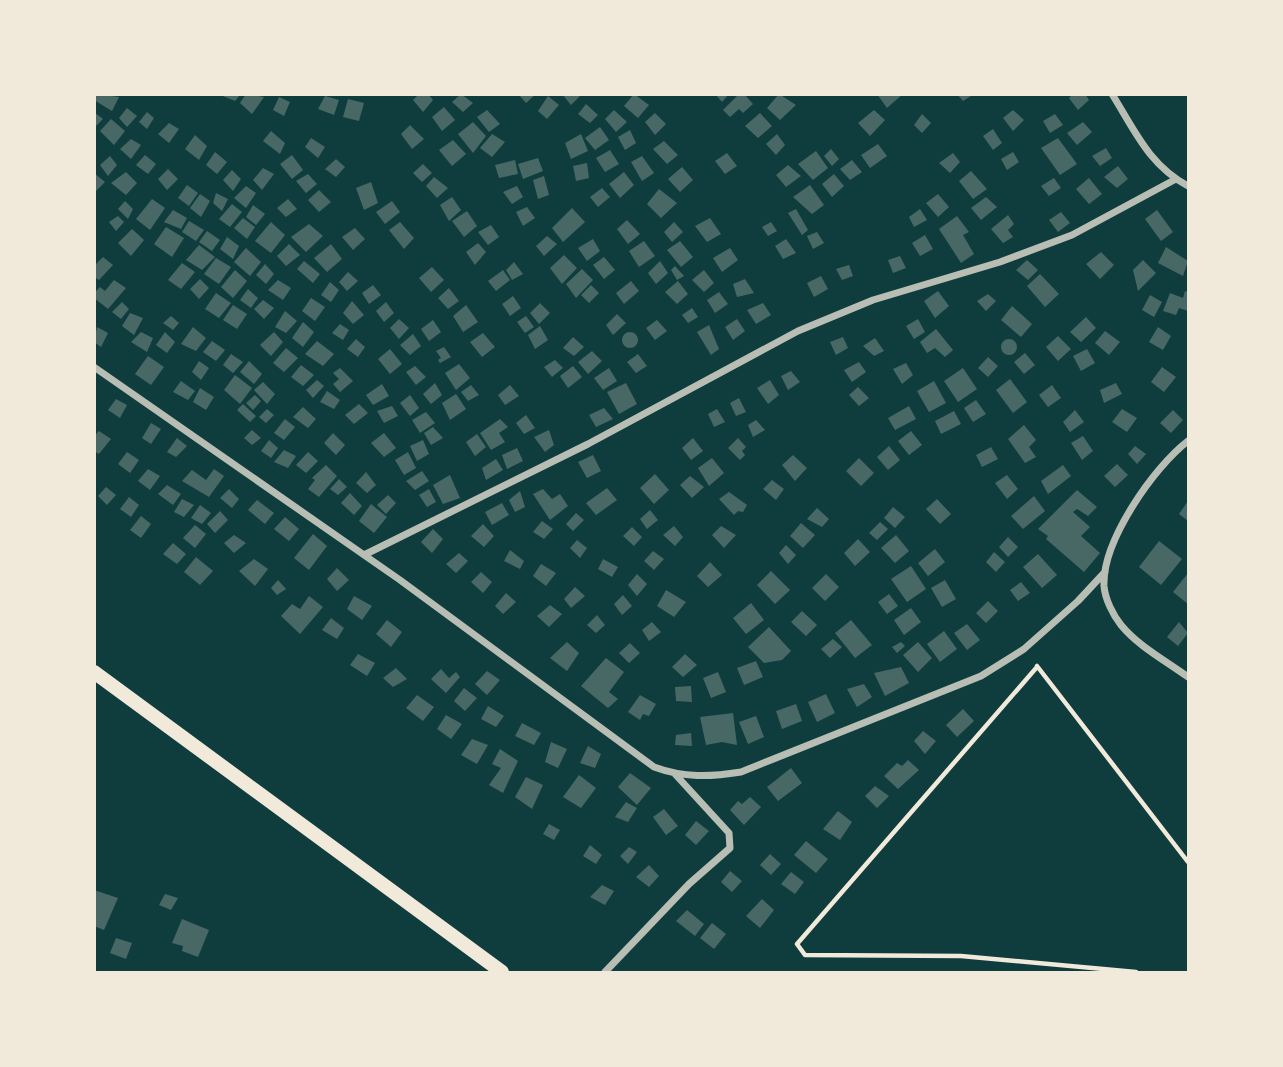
<svg xmlns="http://www.w3.org/2000/svg" width="1283" height="1067" viewBox="0 0 1283 1067" font-family="Montserrat,sans-serif">
  <style>
    .building { fill: #486865 }
    .lines { fill: none; stroke-linecap: round; stroke-linejoin: round }
    .path { stroke: #f1e9da; stroke-width: 4.5 }
    .minor { stroke: #b8beb3; stroke-width: 7 }
    .secondary { stroke: #f1e9da; stroke-width: 14 }
  </style>
  <rect width="100%" height="100%" fill="#0f3d3e"/>
  <path class="building" d="M97 94 119 97 112 111 94 100Z
    M218 94H241L235 101Z
    M246 94 264 97 252 114 240 103Z
    M419 94H428L433 100 423 112 413 100Z
    M461 94 473 103 463 112 452 102Z
    M518 94H536L526 103Z
    M562 94H582L571 105Z
    M634 94 649 105 638 118 624 106Z
    M715 94H729L722 102Z
    M739 94H744L753 104 743 113 739 109 730 117 723 110Z
    M779 94 796 105 780 120 767 108Z
    M877 94H903L887 108Z
    M957 94H974L963 101Z
    M1073 94H1085L1089 100 1078 110 1069 98Z
    M325 96 339 100 334 115 318 109Z
    M548 96 559 105 547 119 538 111Z
    M279 97 290 102 284 116 273 110Z
    M348 99 364 103 359 121 343 117Z
    M586 104 598 115 590 123 578 114Z
    M444 107 455 120 442 131 432 117Z
    M127 108 137 116 127 127 119 118Z
    M487 110 500 124 489 132 477 117Z
    M614 110 627 122 616 132 605 119Z
    M874 110 885 120 870 136 858 123Z
    M1013 110 1024 120 1013 131 1003 118Z
    M94 112 103 119 94 128Z
    M147 112 154 118 147 129 139 122Z
    M655 113 666 124 655 135 645 122Z
    M760 113 772 126 758 138 745 126Z
    M922 114 931 123 922 133 914 125Z
    M1055 114 1063 125 1050 133 1043 121Z
    M111 119 125 131 114 145 100 131Z
    M473 122 486 136 473 153 458 134Z
    M1083 122 1092 132 1077 145 1067 133Z
    M169 123 179 129 169 143 158 134Z
    M410 125 424 139 412 149 401 134Z
    M600 127 609 140 595 150 585 138Z
    M993 129 1002 143 993 150 983 136Z
    M630 130 636 143 625 150 618 137Z
    M271 131 285 143 280 154 263 141Z
    M492 134 505 142 492 157 480 148Z
    M581 134 588 151 571 159 565 143Z
    M777 134 785 145 776 155 766 144Z
    M195 135 207 146 199 160 185 149Z
    M311 138 325 147 318 158 305 147Z
    M1058 138 1077 164 1060 175 1041 148Z
    M131 139 141 145 131 159 120 149Z
    M453 140 466 154 452 166 439 150Z
    M664 141 678 155 667 164 653 149Z
    M878 144 887 156 870 168 861 155Z
    M1106 148 1112 158 1100 166 1092 156Z
    M831 149 839 159 832 166 824 156Z
    M610 150 619 164 605 172 596 158Z
    M816 151 828 168 813 180 798 164Z
    M215 152 227 162 217 174 206 165Z
    M1013 152 1019 162 1007 170 1001 159Z
    M727 153 737 166 725 174 715 161Z
    M953 153 960 162 950 173 939 163Z
    M145 155 156 164 148 174 136 165Z
    M292 155 303 170 292 179 280 164Z
    M110 156 117 165 108 176 100 165Z
    M642 156 654 173 642 181 631 162Z
    M538 158 543 171 523 179 518 164Z
    M336 159 345 167 336 177 325 169Z
    M515 160 518 174 499 178 495 165Z
    M852 160 862 172 850 180 840 169Z
    M587 163 589 178 576 181 573 166Z
    M423 164 432 173 422 182 413 173Z
    M788 165 801 176 786 187 776 175Z
    M1118 166 1128 179 1117 188 1104 177Z
    M682 167 693 180 680 192 668 179Z
    M263 168 274 174 262 190 253 180Z
    M168 169 178 179 167 190 158 179Z
    M232 170 241 179 233 191 223 180Z
    M971 171 987 189 973 199 959 181Z
    M126 172 137 183 126 195 111 183Z
    M624 172 634 185 620 198 609 184Z
    M94 173 105 182 94 193Z
    M308 174 317 184 306 193 296 181Z
    M834 174 844 186 832 197 822 184Z
    M544 176 549 195 538 199 533 180Z
    M434 177 448 188 437 198 426 186Z
    M1054 178 1061 188 1049 196 1041 186Z
    M1089 178 1102 194 1089 204 1076 189Z
    M371 182 378 203 364 210 356 188Z
    M187 185 198 193 189 206 178 198Z
    M810 185 824 205 812 214 793 197Z
    M246 186 256 193 246 208 234 198Z
    M517 186 523 197 512 204 503 192Z
    M602 188 610 197 598 207 590 197Z
    M659 189 677 203 661 218 647 204Z
    M319 190 331 202 319 212 308 200Z
    M216 193 228 199 222 211 213 203Z
    M200 194 210 201 201 217 190 208Z
    M938 194 949 207 938 217 926 203Z
    M452 197 461 210 449 221 440 205Z
    M986 197 997 207 981 220 971 208Z
    M152 199 165 208 150 230 136 219Z
    M288 199 297 209 286 217 277 208Z
    M125 201 133 209 128 219 118 209Z
    M392 201 400 212 385 224 376 212Z
    M232 204 242 212 230 227 219 219Z
    M253 205 265 214 256 225 246 217Z
    M527 207 535 218 523 226 516 212Z
    M572 208 585 222 563 242 552 228Z
    M796 209 808 230 802 235 788 213Z
    M920 209 927 220 914 227 909 217Z
    M173 210 187 218 181 229 164 222Z
    M1157 210 1173 232 1161 241 1145 219Z
    M467 211 477 226 464 237 452 221Z
    M1061 212 1070 223 1058 232 1049 220Z
    M1008 215 1014 224 1008 230 1013 237 1003 243 991 229Z
    M118 216 124 222 116 231 109 222Z
    M957 216 969 232 963 235 974 254 961 263 939 229Z
    M243 218 255 227 247 239 234 228Z
    M710 218 721 234 707 242 695 226Z
    M627 220 640 234 628 244 617 229Z
    M189 221 204 230 196 241 182 232Z
    M271 222 285 235 271 253 255 241Z
    M400 222 414 238 404 249 389 230Z
    M674 222 683 232 672 242 664 232Z
    M771 222 777 231 768 236 762 227Z
    M309 224 323 236 306 252 291 237Z
    M491 225 499 237 488 245 478 232Z
    M166 227 184 238 172 257 154 244Z
    M355 228 365 239 353 250 342 237Z
    M132 229 144 240 131 256 118 243Z
    M207 231 220 240 212 251 199 242Z
    M817 232 824 243 813 249 807 236Z
    M925 235 933 249 920 256 912 243Z
    M547 236 557 244 544 256 536 246Z
    M227 237 239 246 233 259 220 249Z
    M593 239 600 251 587 261 578 248Z
    M786 239 796 253 783 259 775 246Z
    M644 241 655 256 639 267 629 251Z
    M680 241 693 257 681 267 667 250Z
    M478 243 486 252 475 265 466 252Z
    M289 244 300 255 286 266 277 256Z
    M331 244 342 259 327 272 314 258Z
    M199 245 215 257 202 270 186 260Z
    M1166 247 1188 261 1183 276 1158 263Z
    M246 248 261 262 250 276 234 262Z
    M730 248 738 260 722 272 713 258Z
    M1101 252 1114 265 1100 279 1086 264Z
    M564 255 577 268 562 284 550 268Z
    M900 256 906 268 893 273 888 260Z
    M103 257 113 265 99 280 94 277V266Z
    M604 257 615 270 604 279 593 265Z
    M216 258 231 267 219 284 204 274Z
    M1027 260 1038 270 1028 280 1016 270Z
    M1143 260 1156 273 1138 291 1133 270Z
    M304 261 320 274 313 283 297 269Z
    M660 261 668 273 656 284 648 273Z
    M514 262 523 274 512 280 506 270Z
    M182 263 195 272 181 289 168 280Z
    M265 264 274 274 266 284 256 275Z
    M849 265 853 276 842 280 836 269Z
    M675 266 684 276 677 280 671 270Z
    M432 267 444 280 431 292 419 278Z
    M582 269 593 280 576 298 566 284Z
    M235 270 247 281 233 298 221 287Z
    M503 270 510 280 496 291 488 281Z
    M704 270 714 283 704 292 692 280Z
    M348 272 358 281 347 291 339 282Z
    M1040 274 1059 294 1045 307 1027 286Z
    M821 276 828 289 814 297 807 283Z
    M200 279 209 288 199 299 190 289Z
    M745 279 754 293 737 297 733 284Z
    M114 280 126 288 108 309 94 298V293L100 287 105 291Z
    M278 280 291 288 283 300 268 290Z
    M631 281 639 291 624 304 616 293Z
    M678 281 688 294 677 304 665 292Z
    M330 282 339 290 331 302 321 295Z
    M373 285 381 295 369 304 362 293Z
    M591 285 599 293 589 303 581 295Z
    M449 288 459 301 448 309 438 298Z
    M248 289 258 298 251 308 240 300Z
    M938 291 949 306 935 318 924 301Z
    M1185 291 1188 292V311L1179 308 1176 315 1163 311 1170 293 1183 298Z
    M719 292 728 304 715 313 707 300Z
    M216 293 231 303 219 318 205 309Z
    M988 294 996 301 986 311 977 301Z
    M1150 295 1162 302 1154 317 1142 310Z
    M513 296 521 308 510 316 502 304Z
    M311 298 325 307 315 321 302 311Z
    M263 300 274 308 264 319 254 309Z
    M352 301 364 315 353 324 343 313Z
    M122 302 129 309 121 319 112 312Z
    M386 302 394 313 384 322 376 311Z
    M540 303 550 313 539 324 530 313Z
    M763 303 771 315 756 324 747 310Z
    M233 305 247 314 237 329 223 320Z
    M466 305 478 322 463 332 453 316Z
    M1012 306 1032 324 1021 337 1001 320Z
    M692 308 698 317 688 323 682 315Z
    M285 311 297 321 286 333 275 327Z
    M130 313 143 318 134 335 122 326Z
    M617 314 626 323 613 335 606 325Z
    M171 316 179 323 173 330 163 323Z
    M526 316 534 327 525 333 517 322Z
    M1086 317 1096 328 1081 342 1070 332Z
    M399 319 409 328 399 339 390 328Z
    M737 319 745 331 733 340 725 327Z
    M918 319 925 332 914 339 906 326Z
    M433 320 441 332 429 341 421 329Z
    M657 320 667 331 655 340 646 328Z
    M303 322 314 332 303 347 292 338Z
    M340 324 349 330 343 340 332 333Z
    M709 325 719 349 711 355 697 332Z
    M540 326 548 340 535 349 528 335Z
    M97 327 108 333 101 347 94 342Z
    M193 327 206 338 196 351 181 344Z
    M1158 327 1171 336 1163 350 1149 342Z
    M936 329 953 350 945 357 935 348 927 353 920 342Z
    M1105 331 1120 342 1109 355 1095 343Z
    M141 332 153 338 147 352 131 342Z
    M165 332 175 342 167 353 156 345Z
    M274 332 283 342 271 356 260 345Z
    M622 340a8 8 0 1 1 16 0a8 8 0 1 1-16 0Z
    M483 333 495 347 482 357 470 342Z
    M413 334 421 346 410 355 400 345Z
    M1058 336 1071 349 1058 361 1046 347Z
    M573 337 584 347 574 356 563 348Z
    M843 337 848 348 836 355 830 342Z
    M875 338 884 351 874 356 863 346Z
    M1001 347a8 8 0 1 1 16 0a8 8 0 1 1-16 0Z
    M356 339 365 347 358 357 347 349Z
    M212 341 225 350 216 361 203 352Z
    M317 341 334 354 323 366 305 354Z
    M444 347 451 357 440 363 438 360 441 358 436 351Z
    M286 348 298 358 284 372 273 363Z
    M390 349 402 364 390 374 378 359Z
    M1087 349 1095 363 1081 371 1073 356Z
    M592 351 602 361 588 374 578 362Z
    M1025 353 1035 365 1024 374 1014 362Z
    M231 354 243 362 233 373 223 365Z
    M638 354 647 366 636 373 627 362Z
    M148 356 164 367 151 385 135 374Z
    M988 357 998 366 988 377 978 368Z
    M555 360 563 368 552 377 544 367Z
    M199 361 209 368 201 380 192 372Z
    M249 361 262 374 254 384 240 372Z
    M859 362 866 372 852 382 844 370Z
    M906 363 913 375 902 384 893 369Z
    M459 364 470 378 456 390 445 373Z
    M301 365 314 375 303 386 291 377Z
    M415 366 426 377 416 385 406 372Z
    M573 366 582 377 568 388 560 376Z
    M1162 367 1176 377 1164 392 1151 382Z
    M340 368 353 381 340 392 333 384 339 379 333 373Z
    M609 368 617 381 603 390 594 378Z
    M963 368 977 389 958 402 944 381Z
    M791 371 800 382 788 390 781 376Z
    M235 375 252 388 240 404 224 390Z
    M1010 379 1027 402 1013 413 996 390Z
    M317 380 324 386 313 398 306 390Z
    M770 380 779 395 768 404 757 388Z
    M181 381 195 391 188 400 173 392Z
    M934 381 946 403 929 412 917 391Z
    M263 382 275 394 267 404 254 390Z
    M435 383 442 395 431 404 423 394Z
    M626 383 637 404 619 414 607 392Z
    M1116 383 1122 394 1104 403 1100 390Z
    M382 384 389 396 373 405 366 395Z
    M471 385 479 395 468 401 461 392Z
    M510 385 519 396 505 405 498 395Z
    M1052 385 1061 398 1048 407 1039 395Z
    M858 387 869 398 859 406 849 395Z
    M200 388 214 397 206 410 193 402Z
    M327 391 340 400 334 409 320 402Z
    M456 394 466 409 450 420 442 403Z
    M255 395 261 401 253 410 246 403Z
    M410 395 419 408 410 416 400 403Z
    M739 398 746 412 736 416 730 403Z
    M116 399 127 405 120 418 108 410Z
    M976 400 986 414 973 422 964 408Z
    M243 404 256 416 250 422 237 410Z
    M359 404 368 413 354 424 345 415Z
    M392 406 398 416 384 423 377 411Z
    M909 406 916 419 895 430 888 418Z
    M303 407 316 419 308 428 293 417Z
    M604 408 613 419 596 427 589 415Z
    M267 409 274 415 266 423 259 417Z
    M717 409 725 422 714 427 708 414Z
    M1122 409 1137 418 1127 432 1112 422Z
    M1075 410 1084 422 1070 432 1063 422Z
    M1173 410 1183 420 1171 433 1160 423Z
    M954 411 961 424 941 434 935 421Z
    M426 412 435 423 420 433 412 420Z
    M526 415 535 428 524 434 516 423Z
    M285 419 295 427 284 440 274 433Z
    M500 419 508 427 499 433 505 442 491 450 480 433Z
    M756 420 765 430 753 437 748 425Z
    M151 423 161 429 151 444 142 438Z
    M1024 425 1036 440 1029 447 1036 457 1025 463 1008 439Z
    M433 427 443 438 431 445 424 433Z
    M252 430 261 438 252 445 244 438Z
    M549 430 554 445 545 452 534 437Z
    M99 431 111 439 99 454 94 451V436Z
    M911 431 922 445 909 455 898 441Z
    M333 433 345 445 336 455 324 443Z
    M384 433 396 448 384 457 371 443Z
    M477 434 486 447 475 456 466 442Z
    M1083 436 1093 451 1082 460 1071 443Z
    M177 438 187 446 176 457 167 452Z
    M693 438 703 451 691 460 682 448Z
    M738 438 746 447 742 451 745 455 740 460 728 448Z
    M269 440 278 448 271 458 261 451Z
    M423 440 429 454 417 461 410 446Z
    M889 446 900 460 888 470 877 457Z
    M1135 446 1146 454 1137 464 1128 454Z
    M991 447 998 459 982 467 976 455Z
    M517 448 523 461 507 469 502 455Z
    M284 450 296 456 288 468 274 462Z
    M127 452 139 460 130 473 118 464Z
    M308 452 318 461 306 473 296 465Z
    M408 452 416 468 404 475 395 460Z
    M593 455 601 471 587 478 578 462Z
    M793 455 807 468 795 481 782 465Z
    M712 458 724 473 709 486 698 468Z
    M859 458 874 473 861 486 846 471Z
    M496 459 503 470 486 480 482 468Z
    M1117 464 1128 475 1115 487 1104 476Z
    M326 465 337 476 319 497 308 489 315 480 312 478Z
    M1063 465 1071 476 1048 494 1041 481Z
    M148 469 160 476 150 490 138 481Z
    M214 469 224 476 209 497 182 481 192 470 206 480Z
    M422 471 429 481 415 490 406 481Z
    M366 472 376 485 367 493 356 483Z
    M655 474 669 490 654 504 640 488Z
    M450 475 460 498 443 504 433 485Z
    M1007 475 1018 489 1007 499 995 483Z
    M690 476 704 487 692 498 680 485Z
    M339 479 347 487 338 495 330 489Z
    M772 480 784 489 776 500 763 489Z
    M167 485 181 494 173 505 158 494Z
    M106 487 116 495 107 505 98 496Z
    M607 488 617 500 596 515 586 503Z
    M229 489 239 499 232 508 220 498Z
    M429 489 436 502 427 507 419 495Z
    M543 489 552 499 560 494 568 506 550 520 533 494Z
    M1077 490 1097 507 1088 516 1077 509 1073 512 1090 527 1081 536 1100 553 1084 572 1046 539 1048 536 1038 529Z
    M520 491 525 507 515 512 509 500Z
    M729 492 747 505 743 512 738 511 734 515 719 499Z
    M350 493 362 506 354 515 341 503Z
    M388 495 396 503 386 514 377 505Z
    M1034 496 1045 511 1023 529 1011 516Z
    M129 497 139 505 131 517 120 509Z
    M182 499 194 505 184 517 174 512Z
    M937 499 951 514 940 524 926 509Z
    M257 500 274 513 265 524 248 510Z
    M1188 501V521L1179 514Z
    M502 503 509 515 492 525 485 512Z
    M371 504 387 517 374 533 359 521Z
    M200 505 211 513 202 524 191 518Z
    M893 507 905 517 895 528 884 518Z
    M817 508 829 519 822 527 807 519Z
    M650 510 658 520 647 529 640 519Z
    M220 511 228 520 215 533 207 524Z
    M576 513 584 520 573 531 566 524Z
    M141 516 151 524 141 538 130 530Z
    M285 517 299 529 289 541 274 529Z
    M542 521 553 529 544 539 533 532Z
    M880 522 888 529 877 540 869 533Z
    M801 523 815 535 803 548 790 536Z
    M483 524 494 536 484 547 471 536Z
    M195 525 206 534 195 548 183 538Z
    M674 526 683 537 675 546 663 535Z
    M721 526 736 535 724 548 712 535Z
    M632 527 642 537 634 546 623 536Z
    M433 529 443 539 432 553 421 542Z
    M313 534 327 546 309 570 294 558Z
    M234 535 246 543 234 553 224 543Z
    M896 535 909 551 895 563 881 548Z
    M1008 537 1018 547 1008 557 999 547Z
    M858 539 870 552 855 566 844 553Z
    M577 540 587 548 580 558 570 548Z
    M1159 541 1182 559 1161 585 1139 567Z
    M173 543 186 554 177 564 163 554Z
    M786 545 796 555 788 564 779 553Z
    M935 549 945 562 928 576 918 563Z
    M510 550 524 561 520 569 504 561Z
    M653 551 664 559 654 570 644 561Z
    M994 552 1005 562 996 572 986 562Z
    M459 553 468 561 456 573 446 564Z
    M1038 554 1057 575 1042 588 1023 567Z
    M196 557 213 571 200 585 184 572Z
    M254 559 268 569 255 586 239 571Z
    M603 559 618 567 612 577 598 569Z
    M710 562 722 575 708 587 697 576Z
    M541 564 556 573 546 586 533 576Z
    M911 566 926 589 907 602 891 579Z
    M337 568 349 580 337 591 327 579Z
    M771 571 790 590 775 604 757 585Z
    M481 572 492 582 483 593 471 582Z
    M1188 573V604L1173 592Z
    M637 574 647 584 637 596 628 585Z
    M826 574 839 587 825 601 812 588Z
    M278 580 286 589 277 595 271 588Z
    M945 580 956 599 942 607 931 588Z
    M1021 582 1030 593 1018 601 1010 590Z
    M575 587 585 596 571 608 564 599Z
    M666 590 686 602 674 617 657 606Z
    M506 593 516 602 503 614 495 606Z
    M889 594 898 606 887 614 878 602Z
    M623 595 632 606 622 615 614 604Z
    M309 596 323 607 300 634 281 616 292 604 300 609Z
    M354 596 372 606 362 620 347 609Z
    M988 601 998 611 986 623 976 613Z
    M751 603 764 620 746 634 733 618Z
    M550 605 562 614 549 627 537 616Z
    M911 608 921 622 904 635 894 620Z
    M802 611 817 625 806 636 791 622Z
    M597 615 605 625 596 633 587 625Z
    M331 618 344 628 337 639 322 630Z
    M387 620 402 632 391 647 376 634Z
    M851 620 872 645 855 658 835 633Z
    M652 622 661 632 649 641 642 630Z
    M1179 622 1188 633 1178 646 1167 637Z
    M967 624 980 640 967 650 954 633Z
    M769 627 791 651 782 660 764 663 748 647Z
    M944 631 957 649 940 662 927 644Z
    M833 639 842 647 830 658 821 649Z
    M567 642 579 653 567 671 550 658Z
    M901 642 905 646 897 653 892 647Z
    M918 642 932 658 918 672 903 655Z
    M630 643 640 653 629 663 619 653Z
    M358 654 375 663 367 676 350 665Z
    M685 654 697 665 683 677 672 667Z
    M606 658 624 672 609 692 618 699 608 708 581 686Z
    M756 661 763 677 744 685 737 668Z
    M901 667 909 683 885 696 874 673Z
    M396 668 407 679 393 687 383 678Z
    M441 669 449 678 456 672 460 677 446 693 431 679Z
    M487 671 500 680 487 695 475 684Z
    M718 672 726 692 711 698 703 678Z
    M864 684 872 697 857 707 847 689Z
    M691 686 692 702 676 701 675 687Z
    M464 688 477 698 465 711 454 701Z
    M826 694 835 713 817 722 808 702Z
    M417 695 434 707 423 721 406 708Z
    M640 695 656 704 649 716 643 714 640 720 628 712Z
    M796 704 802 721 782 729 776 711Z
    M488 706 504 716 496 727 481 719Z
    M963 709 974 721 957 737 946 725Z
    M733 713 737 745 722 742 706 745 700 717Z
    M446 715 462 724 451 739 437 729Z
    M756 716 764 737 748 744 739 722Z
    M522 723 541 733 534 745 515 736Z
    M923 731 936 741 925 754 914 741Z
    M691 733 692 746 675 745 676 735Z
    M472 739 488 745 477 764 461 755Z
    M551 742 567 749 558 768 545 762Z
    M588 746 601 754 595 768 580 763Z
    M500 749 518 761 503 793 489 785 501 768 492 764Z
    M908 760 919 770 898 789 884 776 897 763 902 766Z
    M791 768 802 783 778 801 767 787Z
    M630 773 651 788 637 805 618 787Z
    M579 775 596 788 581 808 563 797Z
    M526 777 543 785 532 809 515 797Z
    M875 786 889 796 877 808 865 796Z
    M750 797 761 807 744 825 730 810 738 801 742 804Z
    M626 802 637 808 628 822 615 817Z
    M664 809 678 826 666 835 653 817Z
    M838 811 852 822 840 840 823 829Z
    M696 821 709 831 696 845 685 835Z
    M549 824 560 830 554 840 543 834Z
    M806 841 828 859 816 873 794 855Z
    M590 845 602 855 596 864 583 856Z
    M629 847 637 852 628 864 620 856Z
    M770 854 781 864 771 875 760 865Z
    M649 865 659 876 649 887 636 877Z
    M730 871 742 881 732 892 721 882Z
    M791 872 804 882 795 894 781 884Z
    M602 885 614 891 605 905 590 897Z
    M94 890 118 898 104 930 94 926Z
    M165 894 178 898 171 910 159 905Z
    M762 899 774 910 760 928 746 916Z
    M687 910 704 924 695 936 676 921Z
    M182 919 209 930 198 957 182 951 183 946 172 943Z
    M712 923 726 934 714 949 700 938Z
    M116 938 132 943 126 959 110 953Z"/>
  <g class="lines">
    <path class="path" d="M1037 666 1188 862
      M1037 667 797 944 805 955 961 956 1136 972"/>
    <path class="minor" d="M1112 94C1135 131 1149 165 1188 186
      M94 367 400 580 654 767C684 778 710 777 741 772L981 676 1024 649 1078 601 1105 572
      M1188 441C1154 467 1102 541 1104 586 1105 599 1113 615 1121 625 1138 646 1166 661 1188 677
      M364 555 588 444 798 331 873 300 1000 262 1072 235 1176 179
      M605 972 689 884 730 848 729 833 675 774"/>
    <path class="secondary" d="M94 672 502 972"/>
  </g>
  <rect width="1283" height="1067" fill="none" stroke="#f1e9da" stroke-width="192"/>
</svg>
